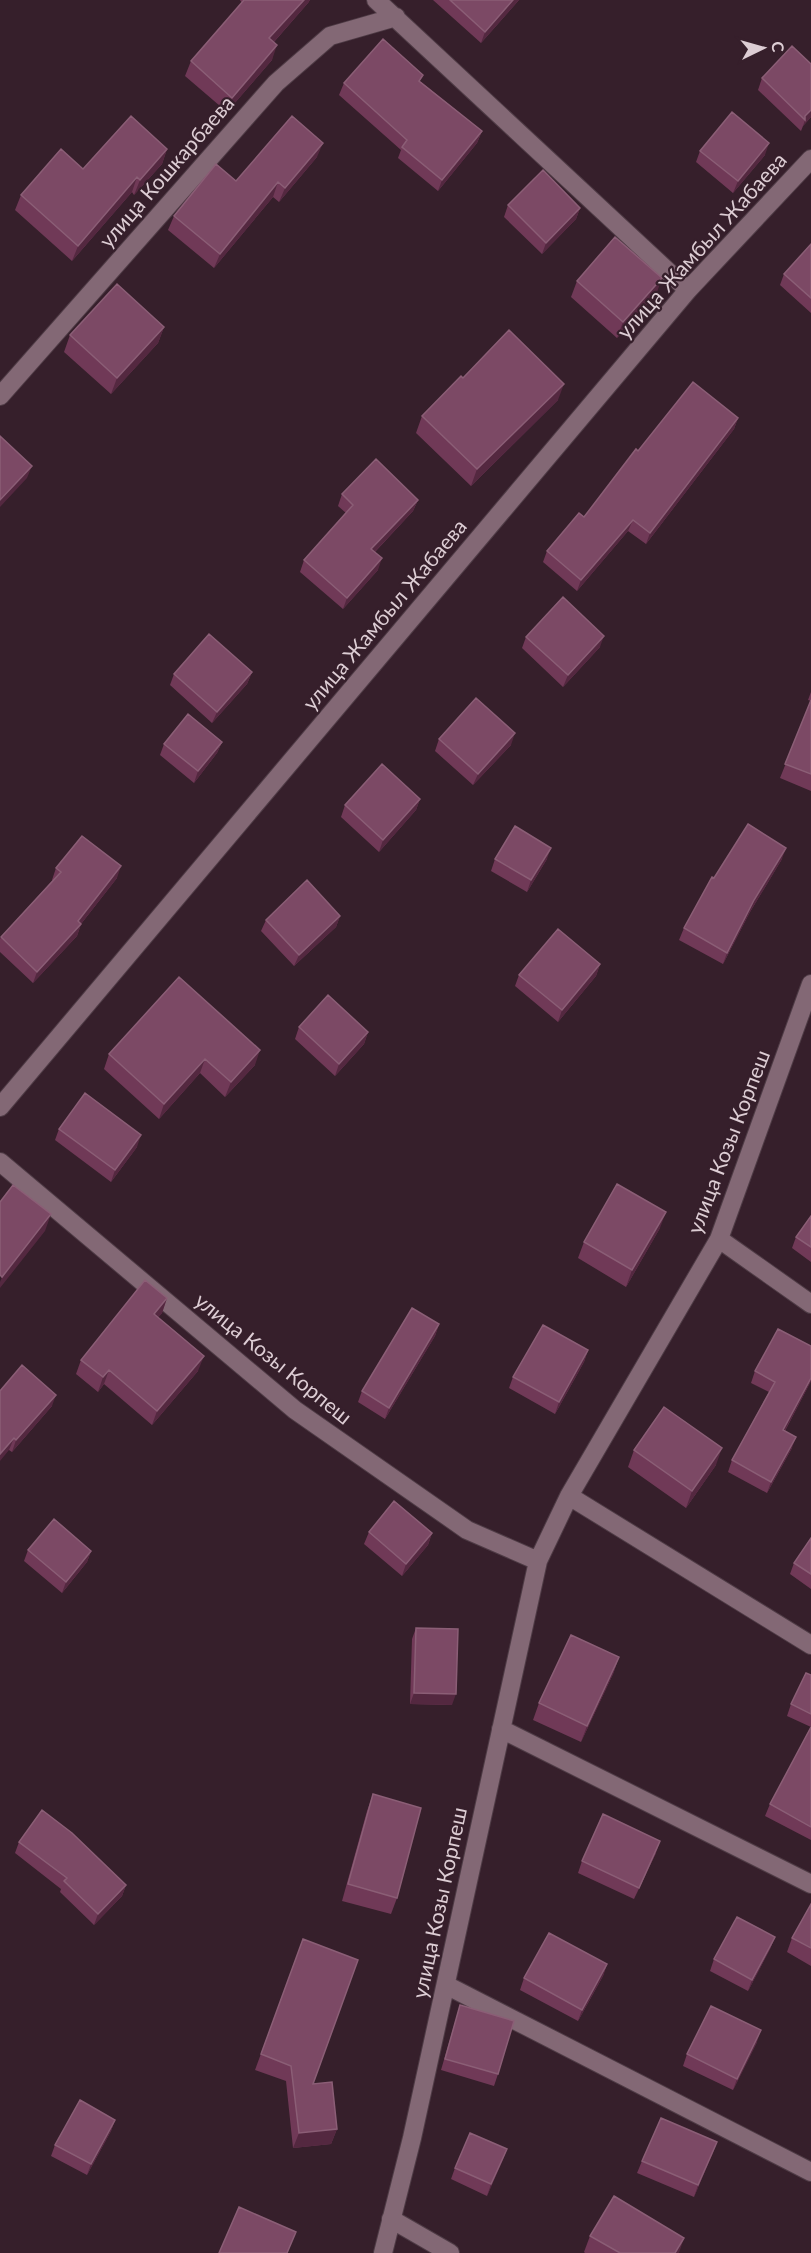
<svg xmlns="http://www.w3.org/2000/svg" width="811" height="2253" viewBox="0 0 811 2253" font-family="Lato,sans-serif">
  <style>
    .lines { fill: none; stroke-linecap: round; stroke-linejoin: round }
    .minor-casing { stroke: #4e3b45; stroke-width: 20 }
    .minor { stroke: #836875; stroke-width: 18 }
    .wall { fill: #703957 }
    .shaded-wall { fill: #542840 }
    .building { fill: #7c4965; stroke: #8b5e76; stroke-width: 1.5 }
    .labels { text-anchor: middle; stroke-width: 4.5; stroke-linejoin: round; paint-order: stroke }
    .street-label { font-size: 21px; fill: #ddcdd4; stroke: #361f2b }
  </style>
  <rect width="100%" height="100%" fill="#361f2b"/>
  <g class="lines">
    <defs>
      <path id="minor" d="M376 0 688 290
        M0 396 276 83 330 36 396 17
        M0 1107 688 290 811 159
        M0 1162 295 1410 467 1530 538 1561
        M719 1239 811 1304
        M569 1496 811 1645
        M501 1729 811 1884
        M446 1985 811 2172
        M391 2219 450 2253
        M383 2253 412 2138 538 1561 569 1496 719 1239 811 984"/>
    </defs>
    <use href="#minor" class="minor-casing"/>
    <use href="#minor" class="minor"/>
  </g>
  <path class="wall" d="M240 0H310L308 3 274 42 272 60 227 112 185 76 191 61 242 3Z
    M433 0H519L481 43Z
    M811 64V117L803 126 801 131 758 90 762 78Z
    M421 82 482 131 477 143 438 191 398 158 401 150 339 95 344 83Z
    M167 149 162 164 134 195 132 192 72 261 15 210 21 195Z
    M700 151 765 155 733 193 696 162Z
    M317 157 279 202 273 197 214 268 168 230 174 216 236 181Z
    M508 205 580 208 576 219 542 254 504 217Z
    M811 244V313L780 285 784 274Z
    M577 281 656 295 617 338 571 297Z
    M164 327 158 343 111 394 64 352 70 335Z
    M463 378 558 400 471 486 416 433 422 416Z
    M738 418 734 429 646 544 628 531 577 591 543 562 547 551 584 517 638 451Z
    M342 494 418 500 413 511 375 552 378 570 343 609 300 572 304 560 346 513 338 506Z
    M526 637 600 647 563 687 522 648Z
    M252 672 247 684 212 723 170 685 174 674Z
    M811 692V791L780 778 811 701 808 700Z
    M439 739 511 745 473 785 435 751Z
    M222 742 217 753 194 783 160 755 164 744Z
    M420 799 416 810 379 852 341 817 345 805Z
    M495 859H547L527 892 491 871Z
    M782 859 750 912 723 964 679 940 684 928 714 878Z
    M56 868 117 878 81 924 77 936 33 983 0 952V939L1 937 53 880H52Z
    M340 916 336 927 294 966 261 931 266 920Z
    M600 964 596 976 558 1022 515 986 519 975Z
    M179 977 255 1065 225 1097 200 1073 159 1119 104 1069 109 1054Z
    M299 1027 368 1032 364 1044 335 1076 295 1039Z
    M59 1129 137 1147 111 1182 55 1140Z
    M811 1216V1262L792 1248 796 1237Z
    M660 1228 626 1287 578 1258 584 1242Z
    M167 1298 162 1313 158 1317 198 1371 152 1425 104 1384 98 1392 76 1374 81 1360Z
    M439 1324 435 1336 385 1419 358 1402 362 1391Z
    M811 1346V1381L785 1431 792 1448 767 1493 728 1472 732 1460 769 1392 751 1383 755 1371Z
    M588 1350 584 1362 555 1414 509 1388 513 1377Z
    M0 1391 52 1406 12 1452 9 1450Z
    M634 1450 716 1465 686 1508 628 1467Z
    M369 1532 432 1533 428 1545 402 1576 364 1544Z
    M811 1538V1589L790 1574 794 1563Z
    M28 1550 91 1551 87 1562 62 1593 24 1561Z
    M416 1628 452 1705 410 1704 412 1639Z
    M619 1657 613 1674 581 1742 533 1720 539 1703Z
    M811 1675V1840L765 1816 770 1804 811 1727 787 1716 791 1704Z
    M373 1794 397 1898 391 1914 342 1901 367 1811Z
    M19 1842 126 1885 122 1896 94 1925 60 1892 61 1889 15 1853Z
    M656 1853 634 1899 578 1873 582 1861Z
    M811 1904V1966L787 1952 792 1938Z
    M775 1937 770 1949 748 1991 710 1971 714 1959Z
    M303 1939 313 2084 337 2129 331 2144 293 2148 286 2081 255 2070Z
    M607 1964 603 1976 578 2021 520 1990 524 1978Z
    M460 2005 498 2074 494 2086 441 2070Z
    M757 2042 733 2090 683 2066 687 2054Z
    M115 2120 111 2131 87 2175 51 2156 55 2145Z
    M717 2142 694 2197 637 2173 642 2161Z
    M507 2149 487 2196 451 2179 455 2168Z
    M590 2236 679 2253H585L584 2252Z"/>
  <path class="shaded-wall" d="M304 0H310L308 3 264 53 269 38Z
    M513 0H519L481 43 485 32Z
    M277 45 272 60 227 112 232 98Z
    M811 110V117L803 126 805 120V116Z
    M482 131 477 143 438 191 442 180Z
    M323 143 317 157 279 202 285 188Z
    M769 143 765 155 733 193 738 181Z
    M167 149 162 164 134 195 140 180Z
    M137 177 132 192 72 261 78 246Z
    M278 182 273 197 214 268 220 254Z
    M580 208 576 219 542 254 546 243Z
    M662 278 656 295 617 338 623 322Z
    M164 327 158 343 111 394 117 378Z
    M564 384 558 400 471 486 477 469Z
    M738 418 734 429 646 544 650 533Z
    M32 466 27 478 0 507V500Z
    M418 500 413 511 367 560 371 549Z
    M633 520 628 531 577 591 581 580Z
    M382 558 378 570 343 609 347 598Z
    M604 636 600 647 563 687 568 675Z
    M252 672 247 684 212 723 217 712Z
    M515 733 511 745 473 785 478 774Z
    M222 742 217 753 194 783 198 771Z
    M420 799 416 810 379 852 383 840Z
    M551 848 547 859 527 892 531 880Z
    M786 848 782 859 750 912 723 964 727 953 754 900Z
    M121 866 117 878 77 929 81 924 77 936 33 983 37 972Z
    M340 916 336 927 294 966 299 955Z
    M600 964 596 976 558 1022 562 1010Z
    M368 1032 364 1044 335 1076 339 1064Z
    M260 1050 255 1065 225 1097 231 1082Z
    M205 1059 200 1073 159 1119 164 1104Z
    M141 1135 137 1147 111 1182 115 1170Z
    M666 1212 660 1228 626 1287 632 1270Z
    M51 1214 45 1231 0 1288V1282L2 1277Z
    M167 1298 162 1313 149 1329 154 1314Z
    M439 1324 435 1336 385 1419 389 1408Z
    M588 1350 584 1362 555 1414 559 1402Z
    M204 1356 198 1371 152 1425 157 1411Z
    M109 1370 104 1384 98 1392 103 1377Z
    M811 1378V1381L779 1442 783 1430Z
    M56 1395 52 1406 12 1452 16 1440Z
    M796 1437 792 1448 767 1493 771 1482Z
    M14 1438 9 1450 0 1461V1454Z
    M722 1448 716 1465 686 1508 692 1491Z
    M432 1533 428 1545 402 1576 406 1564Z
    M91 1551 87 1562 62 1593 66 1582Z
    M619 1657 613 1674 581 1742 587 1726Z
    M414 1693 456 1694 452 1705 410 1704Z
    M660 1841 656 1853 634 1899 639 1888Z
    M126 1885 122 1896 94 1925 98 1914Z
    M775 1937 770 1949 748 1991 752 1980Z
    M607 1964 603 1976 578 2021 582 2010Z
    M761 2030 757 2042 733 2090 737 2079Z
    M115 2120 111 2131 87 2175 91 2164Z
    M337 2129 331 2144 293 2148 299 2133Z
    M717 2142 713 2153 694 2197 698 2185Z
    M507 2149 503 2160 487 2196 491 2184Z
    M684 2238 679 2253H675Z"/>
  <path class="building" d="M244 0H304L269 38 277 45 232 98 191 61Z
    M450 0H513L485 32Z
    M383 39 423 75 419 81 482 131 442 180 402 147 407 140 344 83Z
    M792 46 811 64V110L805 116V120L762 78Z
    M732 112 769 143 738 181 700 151Z
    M131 116 167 149 140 180 137 177 78 246 21 195 61 149 83 169Z
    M292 116 323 143 285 188 278 182 220 254 174 216 216 164 236 181Z
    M543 170 580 208 546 243 508 205Z
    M615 237 662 278 623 322 577 281Z
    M811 244V298L784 274Z
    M117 284 164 327 117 378 70 335Z
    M509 330 564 384 477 469 422 416 461 376 463 378Z
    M693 382 738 418 650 533 633 520 581 580 547 551 579 513 584 517 636 449 638 451Z
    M0 436 32 466 0 500Z
    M376 459 418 500 371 549 382 558 347 598 304 560 353 505 342 494Z
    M563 597 604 636 568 675 526 637Z
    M209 634 252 672 217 712 174 674Z
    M476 698 515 733 478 774 439 739Z
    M811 700V774L785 764Z
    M188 714 222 742 198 771 164 744Z
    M382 764 420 799 383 840 345 805Z
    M748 824 786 848 754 900 727 953 684 928 712 877 714 878Z
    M515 826 551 848 531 880 495 859Z
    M82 836 121 866 78 921 81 924 37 972 1 937 61 872 56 868Z
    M307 880 340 916 299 955 266 920Z
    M558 929 600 964 562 1010 519 975Z
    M179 977 260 1050 231 1082 205 1059 164 1104 109 1054Z
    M328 995 368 1032 339 1064 299 1027Z
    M85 1093 141 1135 115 1170 59 1129Z
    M617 1184 666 1212 632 1270 584 1242Z
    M13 1185 51 1214 2 1277 0 1275V1202Z
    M811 1216V1247L796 1237Z
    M145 1280 167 1298 154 1314 204 1356 157 1411 109 1370 103 1377 81 1360Z
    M412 1308 439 1324 389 1408 362 1391Z
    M543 1325 588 1350 559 1402 513 1377Z
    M778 1329 811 1346V1378L783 1430 796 1437 771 1482 732 1460 775 1382 755 1371Z
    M22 1365 56 1395 16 1440 14 1438 0 1454V1391Z
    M664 1407 722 1448 692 1491 634 1450Z
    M394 1501 432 1533 406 1564 369 1532Z
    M54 1519 91 1551 66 1582 28 1550Z
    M811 1538V1574L794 1563Z
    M416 1628 458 1629 456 1694 414 1693Z
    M571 1635 619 1657 587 1726 539 1703Z
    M806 1673 811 1675V1714L791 1704Z
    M811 1727V1827L770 1804Z
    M373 1794 421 1808 397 1898 348 1884Z
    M42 1810 72 1833 126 1885 98 1914 64 1881 67 1878 19 1842Z
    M603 1814 660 1841 639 1888 582 1861Z
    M811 1904V1948L792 1938Z
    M737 1917 775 1937 752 1980 714 1959Z
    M549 1933 607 1964 582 2010 524 1978Z
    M303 1939 358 1960 313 2084 332 2082 337 2129 299 2133 291 2066 261 2054Z
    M460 2005 514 2021 498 2074 445 2059Z
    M711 2006 761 2030 737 2079 687 2054Z
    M80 2100 115 2120 91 2164 55 2145Z
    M661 2118 717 2142 698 2185 642 2161Z
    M470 2133 507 2149 491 2184 455 2168Z
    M614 2196 684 2238 675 2253H620L590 2236Z
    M239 2207 296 2232 287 2253H219Z"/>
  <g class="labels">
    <g class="street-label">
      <text transform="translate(167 172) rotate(-49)" y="7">улица Кошкарбаева</text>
      <text transform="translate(702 246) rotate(-48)" y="7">улица Жамбыл Жабаева</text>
      <text transform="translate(385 615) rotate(-50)" y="7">улица Жамбыл Жабаева</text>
      <text transform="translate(729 1142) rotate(-69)" y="7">улица Козы Корпеш</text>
      <text transform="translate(273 1359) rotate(39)" y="7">улица Козы Корпеш</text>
      <text transform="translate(440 1903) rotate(-78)" y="7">улица Козы Корпеш</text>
    </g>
  </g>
  <g transform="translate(763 48) rotate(85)" stroke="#361f2b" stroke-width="4.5" paint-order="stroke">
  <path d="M0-4.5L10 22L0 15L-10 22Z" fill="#ddcdd4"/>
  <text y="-9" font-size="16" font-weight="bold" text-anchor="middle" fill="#ddcdd4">С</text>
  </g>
</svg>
